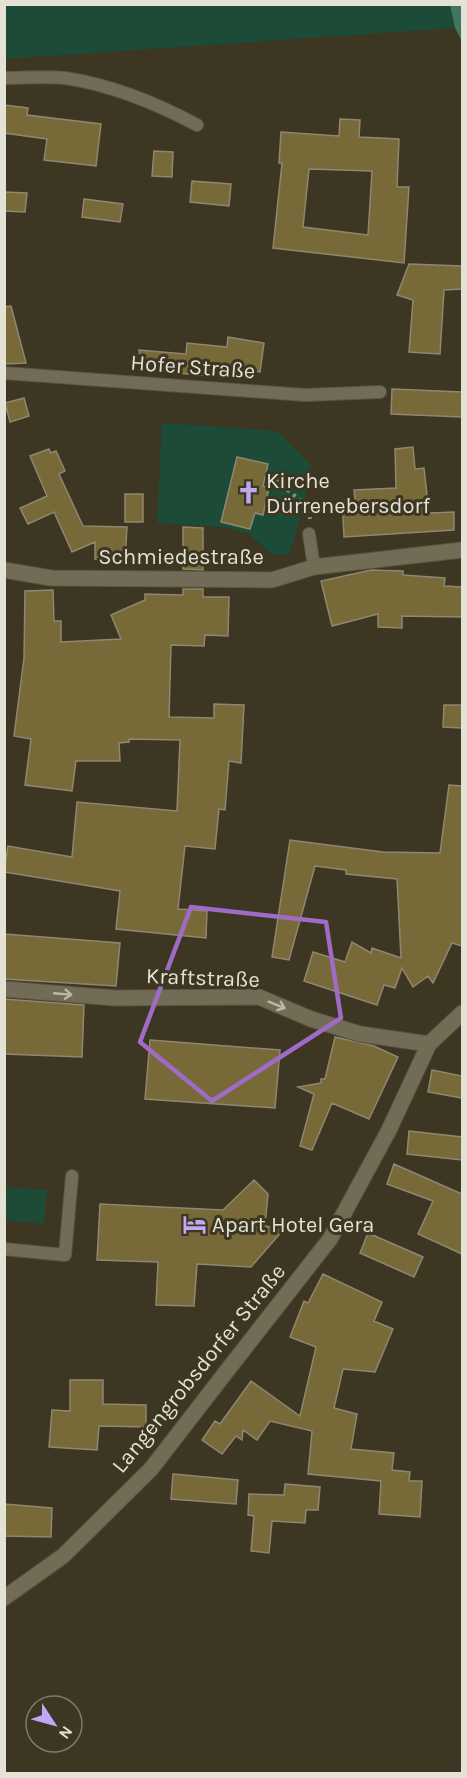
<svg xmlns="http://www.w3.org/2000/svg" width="467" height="1778" viewBox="0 0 467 1778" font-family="Karla,sans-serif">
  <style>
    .green { fill: #1c4c37 }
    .forest { fill: #41755c }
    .building { fill: #786939; stroke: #8e8771; stroke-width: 1.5; fill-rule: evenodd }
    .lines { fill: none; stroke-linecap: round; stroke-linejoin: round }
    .service-casing { stroke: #595443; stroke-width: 14 }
    .minor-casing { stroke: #595443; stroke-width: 17 }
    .path { stroke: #8e8979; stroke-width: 4; stroke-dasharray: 3 4.5; stroke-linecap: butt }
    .service { stroke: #726b56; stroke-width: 12 }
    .minor { stroke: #726b56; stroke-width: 15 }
    .oneway { stroke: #bcb8a9 }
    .marked { fill: none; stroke: #a06bc7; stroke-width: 4.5; stroke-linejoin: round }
    .labels { text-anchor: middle; stroke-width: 6; stroke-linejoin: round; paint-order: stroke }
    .street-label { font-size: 22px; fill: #e4e1d5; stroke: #3c3622 }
    .poi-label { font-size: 22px; fill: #e4e1d5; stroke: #3c3622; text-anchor: start }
  </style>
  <rect width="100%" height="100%" fill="#3c3622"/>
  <path class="green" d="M5 4 450 5 455 28 5 59Z
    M162 423 277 431 311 465 305 500 289 555 271 554 248 533 222 527 157 523Z
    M7 1187 47 1190 44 1224 5 1220Z"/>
  <path class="forest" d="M450 5H462V41L455 28Z"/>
  <path class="building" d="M4 105 28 108 27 115 101 124 96 166 44 160 47 139 4 133Z
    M340 119 360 120 359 137 399 139 397 187H409L404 263 273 248 282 163H279L281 132 339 136ZM309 169 372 171 368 235 303 227Z
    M154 151 173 152 172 177 152 176Z
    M192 181 231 184 229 206 190 202Z
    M4 192 27 193 25 212 4 211Z
    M84 199 123 204 120 222 82 217Z
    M409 264 462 266V289L444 290 440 354 409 352 413 300 397 295Z
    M11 306 26 363 4 364V307Z
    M228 337 264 343 260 372 211 364 210 376 142 370 139 350 186 354 187 343 227 347Z
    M392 389 462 392V417L391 414Z
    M24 398 29 416 10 422 5 403Z
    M413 447 415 469 424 468 429 513 454 512V530L344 537 342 501 355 500 354 490 396 488 395 449Z
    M49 449 51 453 56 451 65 471 59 474 83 526 127 527 125 560 95 559V542L72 552 54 512 28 524 20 508 47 496 30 456Z
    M237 457 268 464 263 486 269 488 263 515 255 513 250 529 221 522Z
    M125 494H143V522H125Z
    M183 527 203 528V570L183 569Z
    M371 570 403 571V575L445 578 444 586 462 587V617L402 616V628L378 627V614L332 626 321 581Z
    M183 589H203V597H229L228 636 205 635 204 646 171 645 169 717 214 718V704L244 705 241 763 229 761 225 810 219 809 215 849 185 846 178 909 207 911 206 938 116 929 120 891 4 872 8 846 72 857 77 802 177 811 180 740 129 739V742L119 743 120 761H76L72 791 25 785 31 739 14 736 24 658 25 591 53 590 54 621H61V642L121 639 111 615 145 600V594L183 595Z
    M444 705H462V728L443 727Z
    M449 785 462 786V946L452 943 433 983 428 976 413 987 402 968 395 988 384 985 377 1005 304 981 313 952 345 962 352 942 371 953 372 948 401 958 397 879 346 874V870L315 866 289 960 272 957 290 840 383 852 440 853Z
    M4 934 120 943 116 986 4 979Z
    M4 999 84 1005 82 1057 4 1054Z
    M335 1037 374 1046 398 1057 369 1119 332 1103 312 1150 300 1146 314 1094 298 1087 321 1083V1079H325Z
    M150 1040 280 1050 275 1108 145 1099Z
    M432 1070 462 1076V1098L428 1092Z
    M409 1131 462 1137V1160L407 1154Z
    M394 1164 462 1194V1254L418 1234 433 1201 387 1184Z
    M254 1180 268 1194 265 1226 283 1230 251 1267 197 1264 194 1306 156 1305 158 1262 97 1260 100 1204 223 1210Z
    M368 1233 423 1257 414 1277 360 1253Z
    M323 1274 382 1302 374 1321 393 1329 375 1372 343 1369 334 1408 357 1414 351 1449 394 1453 392 1470 410 1472 409 1481H422L420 1517 379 1514 381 1481 308 1474 312 1431 270 1421 257 1440 243 1430 242 1440 236 1436 222 1454 202 1440 215 1421 220 1424 251 1381 300 1416 316 1347 290 1337 304 1301 308 1303Z
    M70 1380H103V1404L146 1405V1427L99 1426 97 1450 49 1447 52 1410 70 1411Z
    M173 1474 238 1480 236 1504 171 1499Z
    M285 1484 320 1487 318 1510H306L305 1523 272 1521 269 1553 251 1551 254 1516 248 1515 249 1494 284 1495Z
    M4 1504 52 1508 51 1537 4 1536Z"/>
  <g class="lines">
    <defs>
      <path id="service" d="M4 78C24 78 46 76 65 78 112 85 156 103 197 125
        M4 373 305 395 380 392
        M309 534 314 567
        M4 1249 65 1255 72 1176"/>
      <path id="minor" d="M4 570 51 578 272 580 314 567 462 550
        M4 989 115 998 259 997 311 1019 360 1034 429 1044
        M4 1598 63 1556 151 1469 233 1363 330 1239 389 1130 429 1044 462 1013"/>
    </defs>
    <use href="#service" class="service-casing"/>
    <use href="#minor" class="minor-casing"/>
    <path class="path" d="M276 480 309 508 310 519"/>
    <use href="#service" class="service"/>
    <use href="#minor" class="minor"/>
  </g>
  <defs><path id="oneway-shaft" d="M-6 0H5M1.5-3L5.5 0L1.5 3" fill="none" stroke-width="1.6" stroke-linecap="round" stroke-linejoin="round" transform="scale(1.5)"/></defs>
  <g class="oneway">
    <use href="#oneway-shaft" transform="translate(63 994) rotate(5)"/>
    <use href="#oneway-shaft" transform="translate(277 1005) rotate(22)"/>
  </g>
  <path class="marked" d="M191 907 326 922 341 1018 212 1101 140 1042Z"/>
  <defs>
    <symbol id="church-bare" viewBox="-9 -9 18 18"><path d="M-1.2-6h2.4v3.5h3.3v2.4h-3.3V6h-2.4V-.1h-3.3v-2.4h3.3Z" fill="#c1a8f3" stroke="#3c3622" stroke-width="2.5" paint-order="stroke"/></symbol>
    <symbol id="hotel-bare" viewBox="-9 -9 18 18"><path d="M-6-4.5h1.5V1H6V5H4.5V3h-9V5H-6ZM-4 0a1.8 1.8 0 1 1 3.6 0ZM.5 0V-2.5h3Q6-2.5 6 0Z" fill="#c1a8f3" stroke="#3c3622" stroke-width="2.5" paint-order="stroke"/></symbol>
  </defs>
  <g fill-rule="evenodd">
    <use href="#church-bare" x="232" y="476" width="33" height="33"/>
    <use href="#hotel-bare" x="178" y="1208" width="33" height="33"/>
  </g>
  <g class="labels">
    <g class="street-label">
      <text transform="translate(193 366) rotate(4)" y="8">Hofer Straße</text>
      <text x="181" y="564">Schmiedestraße</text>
      <text transform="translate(203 977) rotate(2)" y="8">Kraftstraße</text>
      <text transform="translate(198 1368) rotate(-51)" y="8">Langengrobsdorfer Straße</text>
    </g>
    <g class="poi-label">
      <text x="266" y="488">Kirche<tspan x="266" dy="25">Dürrenebersdorf</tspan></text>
      <text x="212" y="1232">Apart Hotel Gera</text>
    </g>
  </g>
  <rect width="467" height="1778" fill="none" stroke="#e4e1d5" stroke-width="12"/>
  <g transform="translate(54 1724) rotate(126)"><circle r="28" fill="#3c3622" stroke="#7f7a6a" stroke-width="1.5"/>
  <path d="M0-4.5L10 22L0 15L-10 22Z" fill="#c1a8f3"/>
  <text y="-9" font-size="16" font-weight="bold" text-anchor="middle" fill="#e4e1d5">N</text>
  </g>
</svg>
